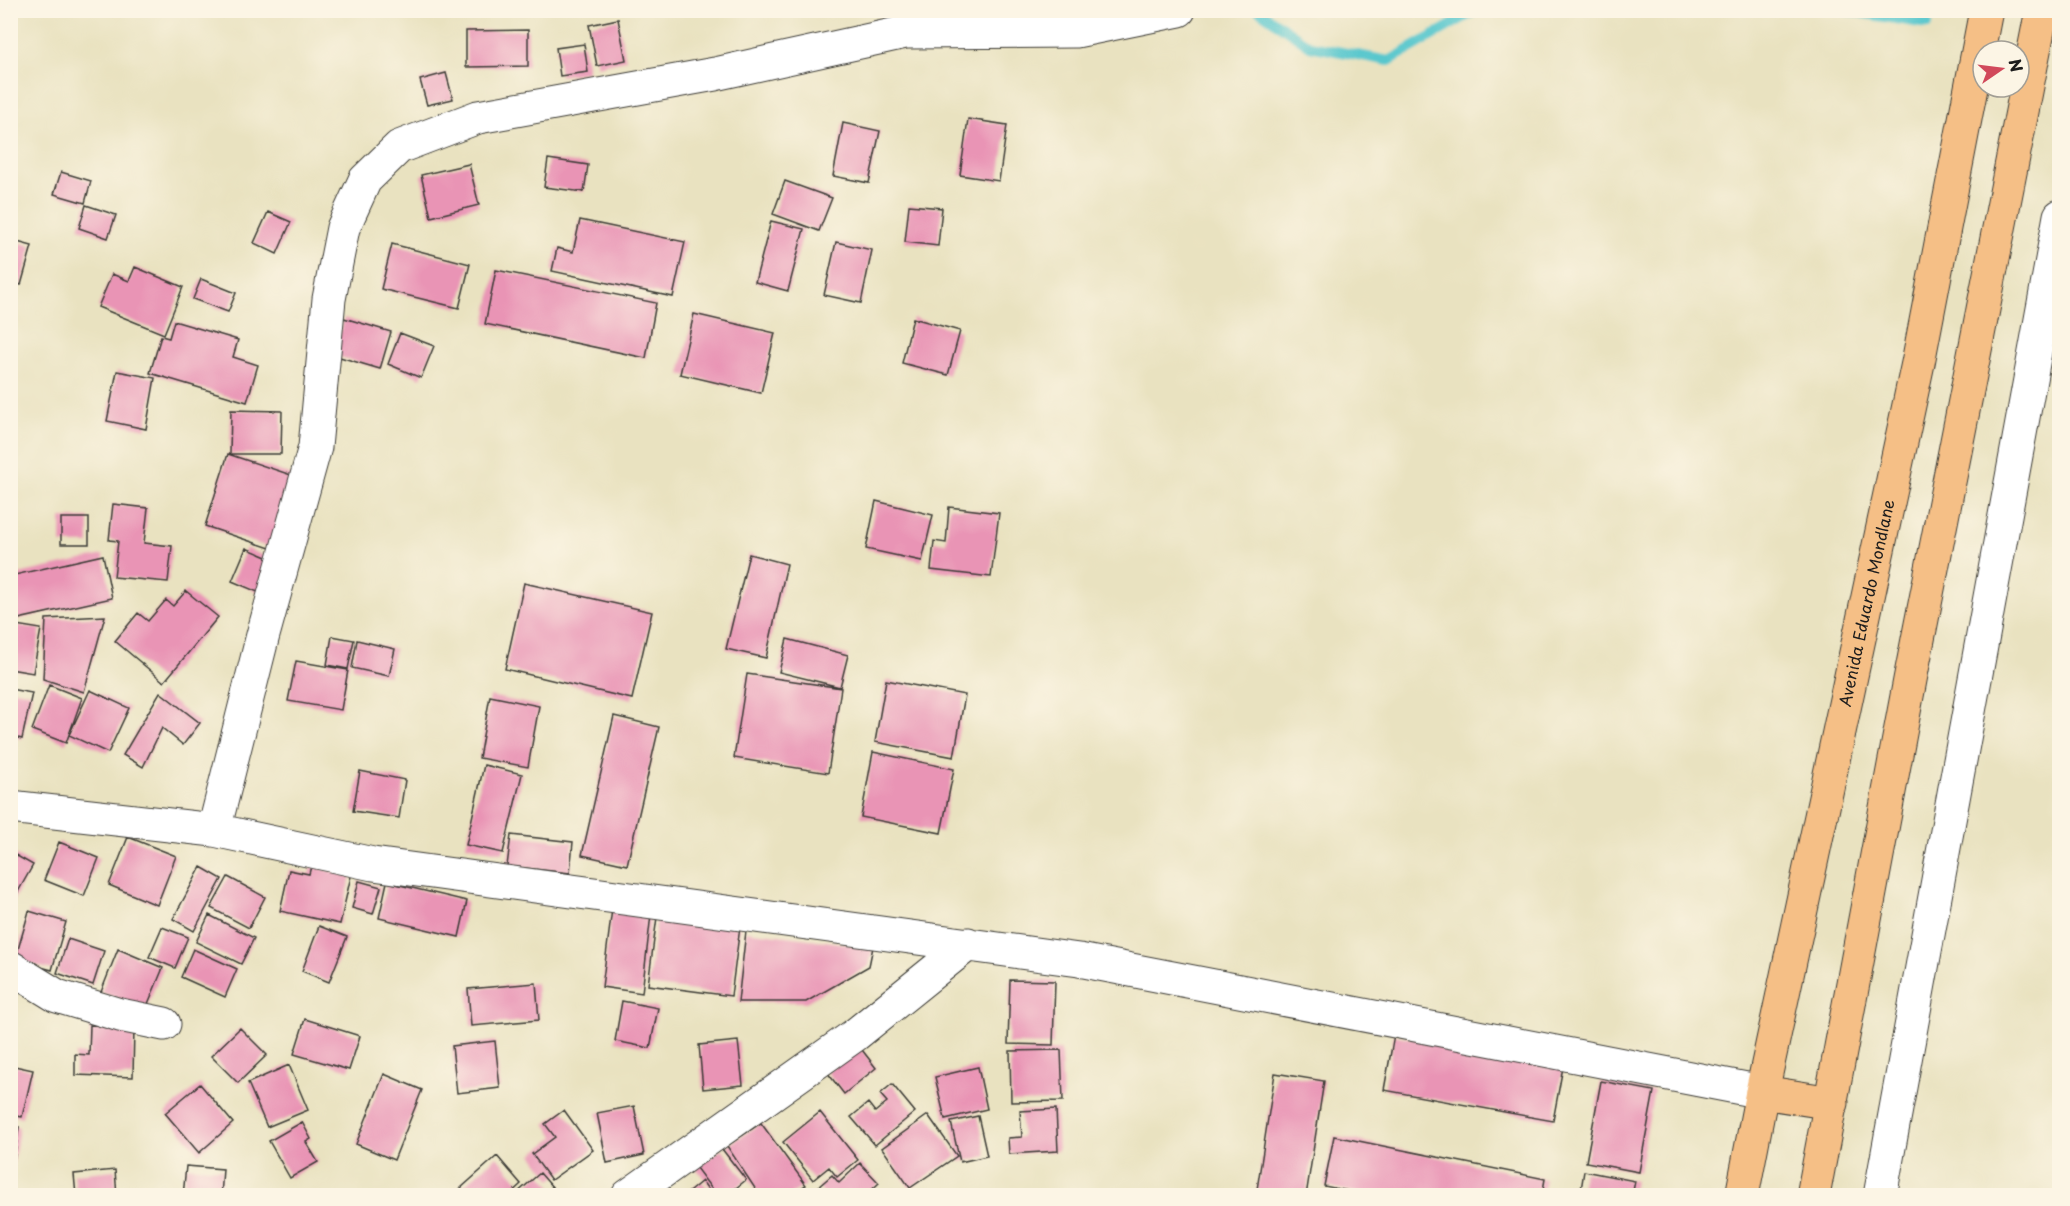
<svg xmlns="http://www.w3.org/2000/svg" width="2070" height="1206" viewBox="0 0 2070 1206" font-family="'Playpen Sans',sans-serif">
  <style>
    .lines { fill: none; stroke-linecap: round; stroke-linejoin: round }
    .stream { stroke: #59c7cd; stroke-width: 10 }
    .building { fill: #e994b5 }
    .minor-casing { stroke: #3b3a35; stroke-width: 35 }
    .major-casing { stroke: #3b3a35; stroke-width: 35 }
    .minor { stroke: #fff; stroke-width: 33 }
    .major { stroke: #f5bf86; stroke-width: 33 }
    .labels { text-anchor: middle; stroke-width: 4.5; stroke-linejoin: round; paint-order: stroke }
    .street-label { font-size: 16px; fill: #1c1c1c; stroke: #fcf5e5 }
  </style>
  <rect width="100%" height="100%" fill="#fcf5e5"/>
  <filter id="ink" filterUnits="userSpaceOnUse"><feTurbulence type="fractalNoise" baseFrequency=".0167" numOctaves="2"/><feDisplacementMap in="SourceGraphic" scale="12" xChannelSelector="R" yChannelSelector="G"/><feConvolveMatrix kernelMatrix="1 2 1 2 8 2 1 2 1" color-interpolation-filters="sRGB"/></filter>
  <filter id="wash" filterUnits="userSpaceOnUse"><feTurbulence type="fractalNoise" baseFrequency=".008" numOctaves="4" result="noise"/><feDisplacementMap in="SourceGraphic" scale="24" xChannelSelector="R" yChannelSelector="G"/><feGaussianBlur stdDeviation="1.35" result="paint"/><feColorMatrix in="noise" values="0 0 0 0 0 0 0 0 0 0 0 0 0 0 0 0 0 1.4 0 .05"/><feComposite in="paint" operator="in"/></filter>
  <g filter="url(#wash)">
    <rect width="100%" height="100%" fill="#e9e2c0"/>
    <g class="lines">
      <path class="stream" d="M1258 10 1310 46 1389 61 1477 10
        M1841 10 1928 24"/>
    </g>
    <g id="blocks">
      <path class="building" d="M618 19 626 60 597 66 589 25Z
        M528 30V66L466 67V31Z
        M584 44 588 72 560 76 556 48Z
        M446 73 453 99 427 105 420 80Z
        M968 119 1007 125 999 181 960 175Z
        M843 123 880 131 869 183 833 176Z
        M548 159 588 165 584 192 544 187Z
        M469 164 479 205 431 217 421 175Z
        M61 172 91 181 85 203 54 194Z
        M785 181 832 198 819 231 773 214Z
        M86 205 116 215 108 238 79 228Z
        M909 205 942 208 938 246 905 242Z
        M268 212 291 222 277 254 254 243Z
        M580 220 685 242 673 297 552 271 557 248 573 252Z
        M771 221 804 229 788 291 755 282Z
        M10 240 32 246 21 285 10 282Z
        M836 242 872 250 861 303 824 295Z
        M392 244 470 264 459 308 381 289Z
        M135 267 183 287 164 334 98 307 112 274 129 281Z
        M496 270 656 303 646 358 485 324Z
        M201 279 236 293 228 312 193 299Z
        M694 314 775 333 761 393 680 374Z
        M344 318 391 332 380 369 333 355Z
        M913 318 960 331 948 375 902 363Z
        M174 321 238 340 233 357 258 365 247 402 150 373 161 336 169 338Z
        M400 333 434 346 421 378 388 364Z
        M117 371 155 378 146 429 107 421Z
        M231 410 282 411 281 454H230Z
        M228 454 297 477 282 552 205 526Z
        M876 501 933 515 922 561 866 549Z
        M113 504 148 508 144 543 172 546 168 582 114 577 118 541 109 540Z
        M949 507 999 513 991 577 931 570 934 541 946 543Z
        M61 518H89V544H61Z
        M246 548 281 563 267 596 232 581Z
        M749 554 787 564 766 658 726 649Z
        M103 555 112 598 14 620 10 605V576Z
        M524 583 652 612 632 699 505 669Z
        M186 591 218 617 164 682 115 641 138 613 148 621 166 600 173 606Z
        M105 616 84 692 43 679 46 619Z
        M10 624 41 629 33 673 10 669Z
        M332 636 354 640 348 669 327 665Z
        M787 639 848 655 840 687 779 672Z
        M357 640 395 649 389 676 352 668Z
        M296 661 348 670 341 710 288 701Z
        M747 674 841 688 828 773 734 758Z
        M886 680 965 695 954 757 875 742Z
        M49 685 82 698 66 743 32 730Z
        M10 689 32 693 22 739 10 736Z
        M90 690 129 708 108 753 69 735Z
        M160 692 200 723 183 745 162 728 143 767 123 755Z
        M490 696 539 706 528 767 479 758Z
        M614 716 659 727 627 865 582 855Z
        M873 752 954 769 941 833 861 817Z
        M484 765 522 774 503 853 466 845Z
        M360 771 405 780 399 818 353 811Z
        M511 835 573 842 570 873 507 866Z
        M128 837 176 856 157 905 109 885Z
        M59 842 99 858 84 896 44 880Z
        M10 852 33 865 10 906Z
        M311 866 351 876 340 924 280 911 289 870 309 874Z
        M201 867 222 879 194 931 173 919Z
        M228 877 265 897 249 928 211 908Z
        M359 881 381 887 373 914 352 908Z
        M387 882 467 901 459 937 379 918Z
        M612 909 651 914 642 993 602 987Z
        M29 911 66 922 52 970 15 960Z
        M209 915 254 938 241 964 196 942Z
        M657 917 740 927 731 996 648 985Z
        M319 926 347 937 329 982 302 971Z
        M162 927 188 937 175 968 149 957Z
        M746 931 873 947 869 966 806 1002H738Z
        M68 939 104 951 93 985 57 973Z
        M118 949 163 968 145 1011 101 992Z
        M193 949 237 969 225 997 181 977Z
        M1010 980 1055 981 1053 1045 1008 1044Z
        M536 983 539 1020 471 1026 468 989Z
        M622 1001 658 1008 650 1048 615 1041Z
        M305 1019 360 1036 349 1070 294 1054Z
        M90 1025 134 1027 133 1077 75 1075V1054L89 1055Z
        M240 1028 267 1055 238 1083 211 1056Z
        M1394 1035 1563 1067 1553 1121 1384 1090Z
        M495 1041 500 1088 457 1093 452 1046Z
        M738 1041 743 1085 703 1089 699 1045Z
        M859 1046 876 1068 844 1094 827 1072Z
        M1061 1050 1063 1101 1011 1102 1010 1051Z
        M10 1065 33 1070 22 1117 10 1115Z
        M289 1065 308 1110 267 1127 248 1083Z
        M978 1067 987 1109 945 1119 935 1077Z
        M1275 1073 1324 1081 1306 1196H1256Z
        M384 1074 422 1090 394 1160 356 1144Z
        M1601 1081 1654 1091 1639 1172 1586 1162Z
        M200 1084 233 1123 199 1153 165 1113Z
        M892 1084 915 1112 875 1145 851 1117 868 1103 875 1112 887 1102 880 1094Z
        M634 1106 644 1155 607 1163 597 1113Z
        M1056 1109 1058 1151 1009 1154 1008 1138 1022 1137 1020 1111Z
        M564 1110 593 1150 551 1180 532 1154 555 1137 545 1124Z
        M820 1112 858 1160 837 1177 829 1167 813 1180 783 1142Z
        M928 1115 957 1156 910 1188 882 1148Z
        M978 1116 987 1156 960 1162 951 1122Z
        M302 1122 311 1139 306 1142 318 1162 290 1178 269 1141Z
        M761 1123 806 1185 789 1196H760L727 1146Z
        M10 1126 19 1127 12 1173H10Z
        M1334 1136 1545 1179 1542 1196H1373L1324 1186Z
        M722 1149 746 1180 726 1196H717L696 1168Z
        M497 1156 521 1184 508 1196H452Z
        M860 1163 879 1183 865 1196H826L818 1187 832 1175 839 1183Z
        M186 1166 223 1169 221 1196H183Z
        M115 1170 117 1196H76L74 1174Z
        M1584 1171 1635 1181 1632 1196H1580Z
        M540 1173 560 1196H517L516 1194Z
        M702 1181 713 1196H684Z"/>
    </g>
  </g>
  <g filter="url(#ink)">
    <use href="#blocks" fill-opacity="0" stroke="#3b3a35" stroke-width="1.5"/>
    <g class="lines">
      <defs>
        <path id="minor" d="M10 807 214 830 373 864 1079 960 1762 1092
          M214 830 263 635 315 447 329 299 343 228 365 180 399 147 478 117 715 74 906 32 1076 31 1179 10
          M10 967 57 996 120 1015 164 1024
          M628 1196 855 1035 968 944
          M1880 1196 2060 216"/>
        <g id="major">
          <path d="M1762 1092 1832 1103"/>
          <path id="s1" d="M1742 1196 1762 1092 1918 363 1986 10"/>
          <path d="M1813 1196 1910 680 2042 10"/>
        </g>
      </defs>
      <use href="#minor" class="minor-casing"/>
      <use href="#major" class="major-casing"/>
      <use href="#minor" class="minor"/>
      <use href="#major" class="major"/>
    </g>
  </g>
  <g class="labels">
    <g class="street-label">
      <text dy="6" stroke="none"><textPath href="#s1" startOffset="606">Avenida Eduardo Mondlane</textPath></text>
    </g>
  </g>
  <rect width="2070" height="1206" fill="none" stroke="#fcf5e5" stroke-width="36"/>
  <g transform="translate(2001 69) rotate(76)"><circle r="28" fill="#fcf5e5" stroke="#a29e95" stroke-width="1.5"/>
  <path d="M0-4.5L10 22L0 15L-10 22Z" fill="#d1495b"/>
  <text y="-9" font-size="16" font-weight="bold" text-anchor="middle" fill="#1c1c1c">N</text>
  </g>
</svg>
